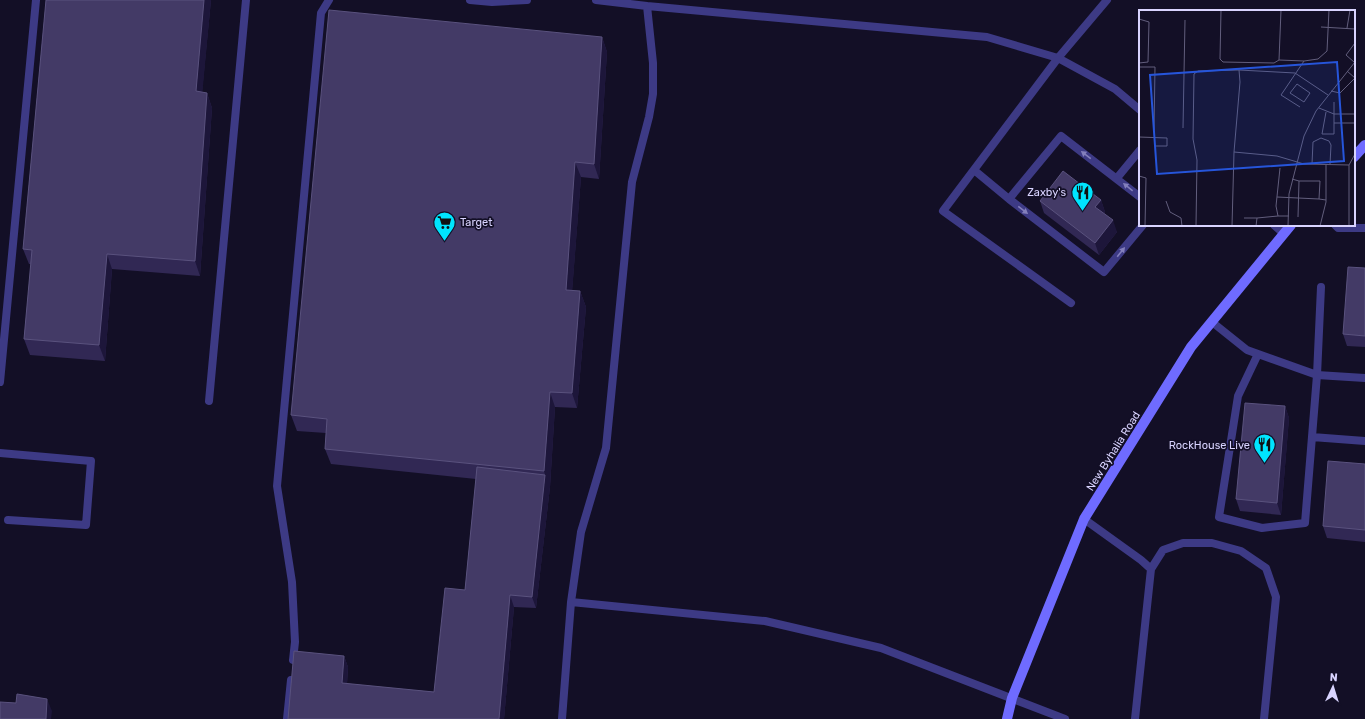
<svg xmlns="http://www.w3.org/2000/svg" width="1365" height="719" viewBox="0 0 1365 719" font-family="Rubik,sans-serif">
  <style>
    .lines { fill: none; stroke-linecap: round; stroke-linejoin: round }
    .lane { stroke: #3d3a85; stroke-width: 8 }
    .secondary { stroke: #6f6bff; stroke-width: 10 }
    .wall { fill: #312854 }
    .shaded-wall { fill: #1d163a }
    .building { fill: #433a66; stroke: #5a527e }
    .oneway { fill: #837fbc }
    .labels { text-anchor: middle; stroke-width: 3.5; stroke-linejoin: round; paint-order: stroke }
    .poi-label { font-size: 11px; fill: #d9d4ff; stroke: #130f26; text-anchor: end }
    .street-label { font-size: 11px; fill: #d9d4ff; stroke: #130f26 }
    .inset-road { fill: none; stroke: #625e7d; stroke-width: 1 }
    .view { fill: #2655da; fill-opacity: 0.15; stroke: #2655da; stroke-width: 2 }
    .inset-edge { fill: none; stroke: #d9d4ff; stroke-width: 2 }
  </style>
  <rect width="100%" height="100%" fill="#130f26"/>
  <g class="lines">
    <path class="lane" d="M470 0 492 2 527 0
      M596 0 647 6
      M974 170 1009 199
      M1117 178 1140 150
      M1140 197 1061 136 1009 199 1104 272 1143 225
      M1274 225 1283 233
      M1335 225 1338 228H1365
      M1071 303 943 211 1058 58 1107 0
      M1212 322 1247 350 1317 375 1365 378
      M1258 354 1238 396 1219 517 1262 528 1305 523 1317 375 1321 287
      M0 382 36 0
      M209 401 246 0
      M1312 437 1365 441
      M0 453 91 461 86 525 8 520
      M1084 519 1141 560 1151 569
      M571 602 765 621 881 648 1065 719
      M293 660 295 642 292 582 277 486 321 13 329 0
      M287 719 291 680
      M562 719 571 602 581 532 606 448 632 182 649 117 653 94V63L647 6 987 37 1058 58 1115 89 1140 110
      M1135 719 1151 569 1163 550 1183 543H1212L1241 551 1266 568 1276 597 1264 719"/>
    <path class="secondary" d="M1354 157 1365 145
      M1007 719 1012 698 1084 519 1191 347 1291 225"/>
  </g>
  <path class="wall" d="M46 0H211L202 92 207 93 212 108 200 276 112 269 105 361 30 355 24 339 31 264H29L23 249Z
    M602 37 607 52 599 179 581 177 572 291H580L586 307 577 408 555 407 550 487 536 608 514 607 504 719H288L344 656 348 667 347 684 434 692 465 590 476 479 331 464 325 449 326 433 297 431 291 415Z
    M1101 200 1105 212 1104 214 1117 232 1099 255 1044 213 1040 201Z
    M1365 268V347L1347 346 1343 334Z
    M1285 406 1289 418 1281 515 1240 511 1236 499Z
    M1365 464V542L1327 538 1323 526Z"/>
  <path class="shaded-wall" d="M204 0H211L201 107 196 91Z
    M602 37 607 52 599 179 594 164Z
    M207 93 212 108 200 276 195 261Z
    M575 162 581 177 571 306 566 290Z
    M1101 200 1105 212 1100 219 1095 207Z
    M1113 220 1117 232 1099 255 1095 243Z
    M107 254 112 269 105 361 99 345Z
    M580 291 586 307 577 408 572 393Z
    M550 392 555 407 550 487 536 608 532 597 545 475 544 471Z
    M1285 406 1289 418 1281 515 1277 503Z
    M510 595 514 607 504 719H499Z
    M344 656 348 667 346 695 342 683Z
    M47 699 52 711 51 719H46Z"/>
  <path class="building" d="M46 0H204L196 91 207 93 195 261 107 254 99 345 24 339 32 250 23 249Z
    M329 10 602 37 594 164 575 162 566 290 580 291 572 393 550 392 544 471 325 449 327 419 291 415Z
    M1063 171 1101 200 1095 207 1113 220 1095 243 1040 201Z
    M1348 267 1365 268V336L1343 334Z
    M1245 403 1285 406 1277 503 1236 499Z
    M1328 461 1365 464V530L1323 526Z
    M477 467 545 475 532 597 510 595 499 719H288L294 651 344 656 342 683 434 692 445 588 465 590Z
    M17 694 47 699 46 719H0V702L16 703Z"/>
  <defs><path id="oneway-solid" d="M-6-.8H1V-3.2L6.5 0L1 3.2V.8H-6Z"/></defs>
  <g class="oneway">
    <use href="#oneway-solid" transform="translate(1086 155) rotate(-143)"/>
    <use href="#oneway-solid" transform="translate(1128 187) rotate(-141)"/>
    <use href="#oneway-solid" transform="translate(1023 210) rotate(38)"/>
    <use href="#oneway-solid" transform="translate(1121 252) rotate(-51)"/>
  </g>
  <defs>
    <symbol id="restaurant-pin" viewBox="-11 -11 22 30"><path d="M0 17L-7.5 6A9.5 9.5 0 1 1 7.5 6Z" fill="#00e5ff" stroke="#130f26"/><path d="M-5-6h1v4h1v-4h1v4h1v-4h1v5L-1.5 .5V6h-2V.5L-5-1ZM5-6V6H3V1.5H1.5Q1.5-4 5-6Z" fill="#111"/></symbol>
    <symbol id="supermarket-pin" viewBox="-11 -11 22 30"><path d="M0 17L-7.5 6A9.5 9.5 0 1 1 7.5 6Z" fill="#00e5ff" stroke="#130f26"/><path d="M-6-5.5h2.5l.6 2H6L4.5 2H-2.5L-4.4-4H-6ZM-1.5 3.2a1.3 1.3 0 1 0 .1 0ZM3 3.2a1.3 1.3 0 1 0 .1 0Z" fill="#111"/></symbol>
  </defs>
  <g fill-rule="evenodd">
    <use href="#restaurant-pin" x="1070" y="180" width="25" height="34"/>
    <use href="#supermarket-pin" x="432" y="210" width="25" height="34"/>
    <use href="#restaurant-pin" x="1252" y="432" width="25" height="34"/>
  </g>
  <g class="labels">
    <g class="poi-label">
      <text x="1066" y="196">Zaxby's</text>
      <text x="460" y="226" text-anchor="start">Target</text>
      <text x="1250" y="449">RockHouse Live</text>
    </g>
    <g class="street-label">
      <text transform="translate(1113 451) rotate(-58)" y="4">New Byhalia Road</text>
    </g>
  </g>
  <g transform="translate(1139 10)">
    <rect width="216" height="216" fill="#130f26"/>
    <path class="inset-road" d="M82 0 81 49 84 52 135 53 140 50M142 0 140 50 165 51M0 9 10 12 9 52 0 53M182 17 216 19M208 18 211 0M215 52 207 45 216 33M0 57H16L15 120M158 74 171 83 165 92 151 83ZM192 81 201 83 216 68 208 61M161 97 142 85 165 51 179 49 188 41 190 0M180 98 195 104H216M187 102 183 124H195V92M195 113H216M44 118 46 10M0 127 28 128V136H17M95 142 138 146 165 154 210 155 216 144M173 154 174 132 182 128 190 131 192 135 191 154M141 158 137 196 139 206H150M0 166 7 168 6 216M153 169 160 171 159 207M160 171H181L180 189 187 190M138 187 180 189M27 191 31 202 42 208 43 216M105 208H118M57 216 58 150 54 129 55 64 59 61 100 60M93 216 95 142 101 72 100 60 156 63 189 85M117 216 118 208 139 206M149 216 150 184 165 126 177 101 216 52M181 216 187 192V154M210 216V155"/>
    <path class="view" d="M198 52 205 151 18 164 11 65Z"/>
    <rect width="216" height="216" class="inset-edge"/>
  </g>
  <g transform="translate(1333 687) rotate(4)" stroke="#130f26" stroke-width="3" paint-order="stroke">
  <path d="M0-3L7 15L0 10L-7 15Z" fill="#d9d4ff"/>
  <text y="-6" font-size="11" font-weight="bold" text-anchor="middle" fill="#d9d4ff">N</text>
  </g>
</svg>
